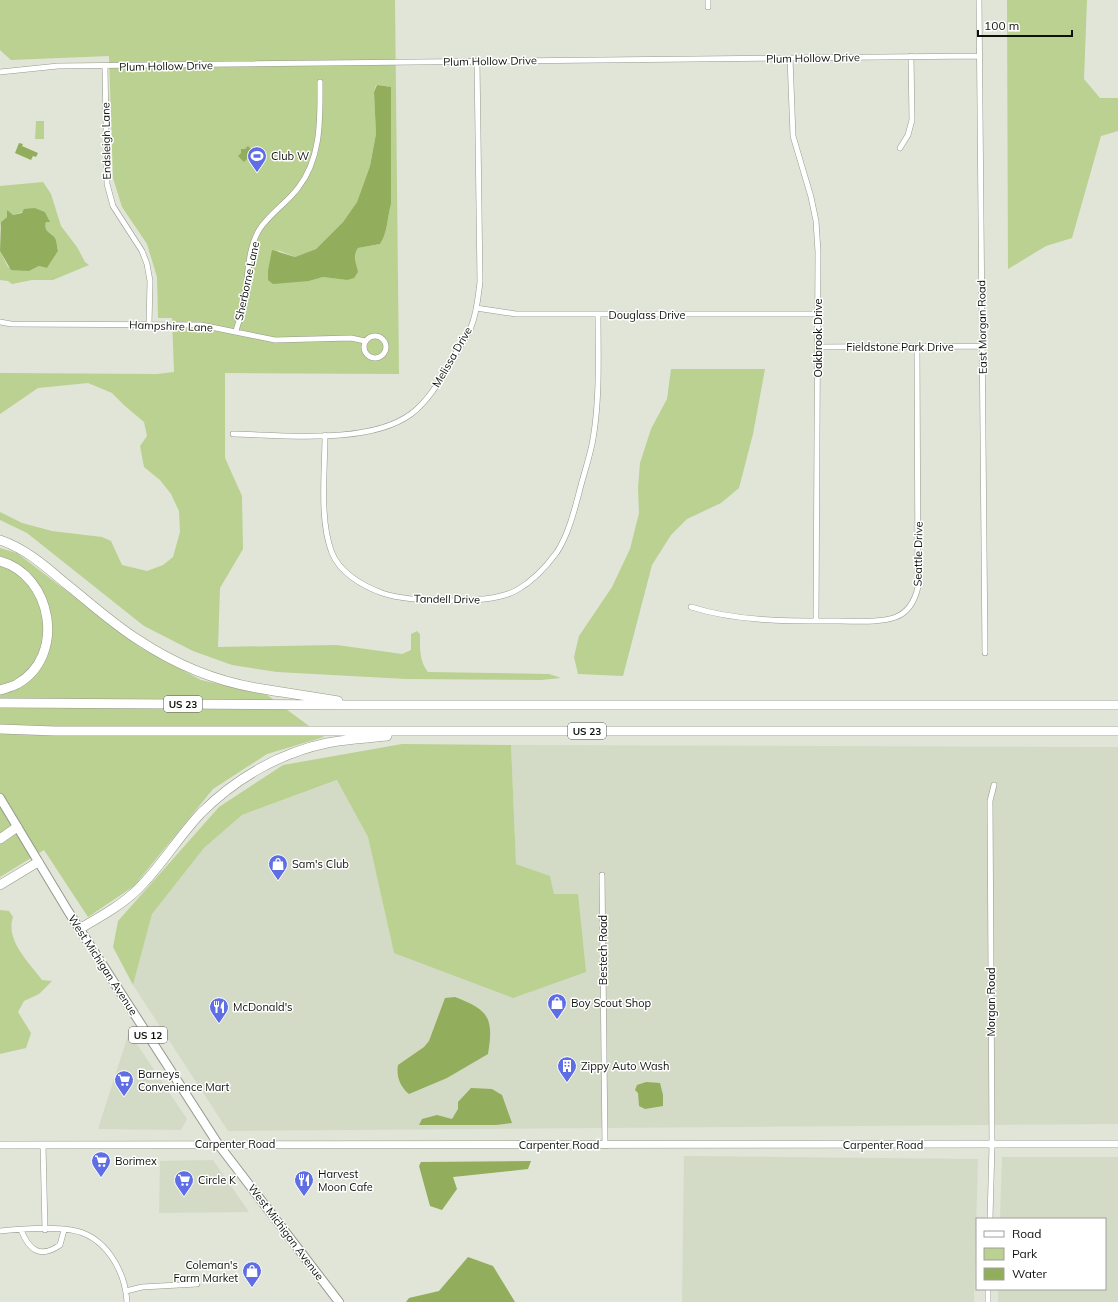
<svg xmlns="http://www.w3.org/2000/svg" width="1118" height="1302" viewBox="0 0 1118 1302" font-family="Mulish,sans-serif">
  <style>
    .built { fill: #d3dbc6 }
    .green { fill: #bad191; fill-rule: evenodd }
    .water { fill: #92ad5b }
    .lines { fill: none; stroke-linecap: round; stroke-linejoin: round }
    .minor-casing { stroke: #94998c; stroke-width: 6 }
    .secondary-casing { stroke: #94998c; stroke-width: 8 }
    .trunk-casing { stroke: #94998c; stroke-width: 10 }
    .motorway-casing { stroke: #94998c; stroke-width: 10 }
    .minor { stroke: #fff; stroke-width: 5 }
    .secondary { stroke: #fff; stroke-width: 7 }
    .trunk { stroke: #fff; stroke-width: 8 }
    .motorway { stroke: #fff; stroke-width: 9 }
    .labels { text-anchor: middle; stroke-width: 3; stroke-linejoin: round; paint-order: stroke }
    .shield { fill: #fff; stroke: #575855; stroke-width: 1 }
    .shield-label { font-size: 10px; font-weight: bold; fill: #0f110c }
    .street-label { font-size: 11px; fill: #0f110c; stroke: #fff }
    .poi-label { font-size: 11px; fill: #0f110c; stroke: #fff; text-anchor: start }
  </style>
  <rect width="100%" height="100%" fill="#e0e5d7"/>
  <path class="built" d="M511 745 1118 747V1124L228 1131 133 985 152 914 204 848 242 815 338 780 368 837 394 953 554 894 550 876 516 864Z
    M129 1032 187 1119 181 1130 98 1129Z
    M684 1156 978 1159 974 1302H682Z
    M1002 1157H1118V1302H998V1289H1105V1219H1000Z
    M213 1160 249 1212 159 1213 160 1161Z"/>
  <path class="green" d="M0 0H395L399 374 225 373V458L242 496 243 549 220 588 218 647 337 645 402 654 411 650V634L417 631 420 634C420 648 419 661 428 672L549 674 561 678 541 680 406 679 277 672 232 665 193 651 144 626 27 533 0 520V512L22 523 52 531 102 537 111 541 122 565 147 571 163 565 173 557 180 532 179 511 171 494 160 480 144 467 140 446 147 436 144 422 125 406 112 393 88 383 38 388 0 414V373L157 374 174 372 172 318H158L157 277 147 244 122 207 113 178 109 56 11 60 0 50ZM376 85 390 87 391 204C387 218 388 232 380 244L358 248C354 254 353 258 356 264L347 280 323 277 309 281H302L277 250 295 257 316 249 343 222 357 202 370 166 376 134 374 92Z
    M1007 0H1087L1084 79 1100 98H1118V131L1101 136 1072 238 1046 246 1008 269Z
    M36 121H44V139H35Z
    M43 182 51 194 61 226 77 247 85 262 89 265 53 280H32L12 284 8 281 0 280V251L8 267 29 271 39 266 47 268 58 251C57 248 57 241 55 238 51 232 43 232 46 222L49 221 45 212 35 208 7 217 1 222 0 228V186Z
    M671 369H765L753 434 739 488 721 503 687 519 671 535 652 565 623 676 578 674 574 657 579 636 612 587 630 549 639 513 638 488 640 463 651 429 667 399Z
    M0 548 17 553 141 648 201 680 267 695 324 737 267 754 213 789 134 886 88 917 44 850 0 877Z
    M402 744 511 745 516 864 550 876 554 894H578L586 972 513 998 394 953 368 837 337 780 242 815 204 848 152 914 133 985 113 947 118 921 219 807 283 765Z
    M0 910 9 911 13 917C5 940 29 962 42 980L52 981 39 994 24 1001 18 1012 31 1033 26 1048 0 1054Z"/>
  <path class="water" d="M377 85 391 87V204C387 218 388 232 380 244L358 248C352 257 356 262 358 272L354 278 347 280 323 277 309 281 273 284 268 280V271L272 250 295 257 316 249 343 222 357 202 370 166 376 134 374 92Z
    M19 143 23 144 22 146 38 153 36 157 33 156 31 160 15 153Z
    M248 146 254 152 244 162 238 156 241 153V149H245Z
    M35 208 45 212 50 222H46C43 232 51 232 55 238 57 241 57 248 58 251L47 268 39 266 29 271 11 270 0 251 1 222 7 217V210L13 215 22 213 24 209Z
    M455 997C489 1010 494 1018 488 1054L447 1078 409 1094C400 1087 396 1076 398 1065L424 1047 429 1041 445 998Z
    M646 1082 660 1083 663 1095V1106L645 1109 639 1106 638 1093 635 1090 637 1085Z
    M471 1088 492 1089 502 1095 512 1123 496 1125H419L422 1119 437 1115 452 1119 458 1109V1102Z
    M531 1161 528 1169 453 1177 457 1189 442 1210 430 1206 419 1166 421 1162Z
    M468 1257 493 1266 515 1302H406L409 1298 439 1291Z"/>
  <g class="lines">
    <defs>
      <path id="minor" d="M979 0 985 653
        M708 7V0
        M790 58 793 136 811 197 816 221 818 252 816 621
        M105 67 107 184 113 206 142 251 147 264 150 281 149 325
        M0 72 58 66 979 56
        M900 148 908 135 912 120 911 56
        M476 308 516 314H818
        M0 322 11 324 201 325 275 340 351 338 365 341
        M236 331C238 323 242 314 243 305 249 281 246 252 259 230 269 214 287 203 298 188 322 158 320 117 320 82
        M364 347a11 11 0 1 1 22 0a11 11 0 1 1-22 0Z
        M819 347 982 346
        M233 434C283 435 369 445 411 414 427 402 438 384 448 366 455 353 465 341 471 327 477 313 478 297 480 282L477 61
        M325 435C325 471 319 520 332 553 340 573 363 586 382 593 410 603 491 605 517 590 533 581 546 567 557 552 568 535 574 512 579 493 583 476 590 457 593 439 600 398 598 356 598 315
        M691 607C739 622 790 621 840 621 858 621 879 623 896 617 909 612 915 600 918 587L917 347
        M602 875 605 1146
        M43 1145 45 1230
        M990 1219 992 1145 990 801 994 785
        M21 1230C29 1250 40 1259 60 1245L64 1230
        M0 1231C20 1229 52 1227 71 1230 105 1235 125 1270 127 1302
        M126 1291 142 1287 197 1284
        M988 1302V1289"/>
      <path id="secondary" d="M0 1145 1118 1144"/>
      <path id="trunk" d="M0 798 68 911 218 1144 339 1302"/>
      <path id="motorway" d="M0 540C26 549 45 566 65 583 89 602 112 623 137 639 173 663 215 681 257 688 284 693 311 696 338 701
        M0 561C52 575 67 656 17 684 12 687 6 688 0 690
        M0 703 365 705H1118
        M0 729 55 731H1118
        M0 839 17 827
        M0 885 38 862
        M79 929C100 917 122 905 139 888 162 865 179 836 201 813 235 779 279 753 327 743 346 739 367 738 387 736"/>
    </defs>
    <use href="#minor" class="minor-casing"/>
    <use href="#secondary" class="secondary-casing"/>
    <use href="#trunk" class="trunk-casing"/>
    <use href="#motorway" class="motorway-casing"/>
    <use href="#minor" class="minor"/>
    <use href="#secondary" class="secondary"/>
    <use href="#trunk" class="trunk"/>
    <use href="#motorway" class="motorway"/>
  </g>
  <defs>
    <symbol id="stadium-pin" viewBox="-11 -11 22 30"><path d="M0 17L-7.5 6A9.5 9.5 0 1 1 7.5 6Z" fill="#5f6ee5" stroke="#fff"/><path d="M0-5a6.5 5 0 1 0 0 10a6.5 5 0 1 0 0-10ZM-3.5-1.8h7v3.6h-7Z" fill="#fff"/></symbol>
    <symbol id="shop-pin" viewBox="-11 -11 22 30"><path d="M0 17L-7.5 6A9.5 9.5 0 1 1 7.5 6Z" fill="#5f6ee5" stroke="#fff"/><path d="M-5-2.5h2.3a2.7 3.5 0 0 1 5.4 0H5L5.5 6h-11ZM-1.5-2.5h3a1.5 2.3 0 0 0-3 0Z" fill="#fff"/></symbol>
    <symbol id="restaurant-pin" viewBox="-11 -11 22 30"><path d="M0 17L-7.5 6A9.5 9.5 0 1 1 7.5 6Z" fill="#5f6ee5" stroke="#fff"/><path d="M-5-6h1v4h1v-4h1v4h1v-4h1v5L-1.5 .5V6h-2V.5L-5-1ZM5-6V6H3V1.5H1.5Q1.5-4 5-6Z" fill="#fff"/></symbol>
    <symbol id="building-pin" viewBox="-11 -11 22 30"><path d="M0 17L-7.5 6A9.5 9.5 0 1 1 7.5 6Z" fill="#5f6ee5" stroke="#fff"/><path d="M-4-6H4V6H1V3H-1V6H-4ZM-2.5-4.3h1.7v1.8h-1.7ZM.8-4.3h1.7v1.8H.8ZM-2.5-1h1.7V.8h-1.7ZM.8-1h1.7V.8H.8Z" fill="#fff"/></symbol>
    <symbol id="supermarket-pin" viewBox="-11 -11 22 30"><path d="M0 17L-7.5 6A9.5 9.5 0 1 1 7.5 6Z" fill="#5f6ee5" stroke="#fff"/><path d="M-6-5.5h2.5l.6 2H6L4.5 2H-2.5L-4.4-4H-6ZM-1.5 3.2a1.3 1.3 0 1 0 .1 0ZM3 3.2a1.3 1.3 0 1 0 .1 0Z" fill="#fff"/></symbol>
  </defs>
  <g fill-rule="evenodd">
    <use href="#stadium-pin" x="246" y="145" width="22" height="30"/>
    <use href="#shop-pin" x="267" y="853" width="22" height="30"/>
    <use href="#shop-pin" x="546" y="992" width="22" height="30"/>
    <use href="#restaurant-pin" x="208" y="996" width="22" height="30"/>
    <use href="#building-pin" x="556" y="1055" width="22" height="30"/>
    <use href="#supermarket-pin" x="113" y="1069" width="22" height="30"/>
    <use href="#supermarket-pin" x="90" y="1150" width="22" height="30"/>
    <use href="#supermarket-pin" x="173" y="1169" width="22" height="30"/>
    <use href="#restaurant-pin" x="293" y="1169" width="22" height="30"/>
    <use href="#shop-pin" x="241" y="1260" width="22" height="30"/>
  </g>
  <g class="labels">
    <g class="shield">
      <rect x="164" y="696" width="38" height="16" rx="3"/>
      <rect x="568" y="723" width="38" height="16" rx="3"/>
      <rect x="129" y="1027" width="38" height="16" rx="3"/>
    </g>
    <g class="shield-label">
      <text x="183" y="708">US 23</text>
      <text x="587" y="735">US 23</text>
      <text x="148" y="1039">US 12</text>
    </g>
    <g class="street-label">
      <text transform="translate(813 58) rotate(-1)" y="4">Plum Hollow Drive</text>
      <text transform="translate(490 61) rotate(-1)" y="4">Plum Hollow Drive</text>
      <text transform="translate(166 66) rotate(-1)" y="4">Plum Hollow Drive</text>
      <text transform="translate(106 141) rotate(-91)" y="4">Endsleigh Lane</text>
      <text transform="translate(247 281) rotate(-78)" y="4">Sherborne Lane</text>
      <text x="647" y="319">Douglass Drive</text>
      <text transform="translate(171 326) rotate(2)" y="4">Hampshire Lane</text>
      <text transform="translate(982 327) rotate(-91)" y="4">East Morgan Road</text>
      <text transform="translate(818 338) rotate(-90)" y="4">Oakbrook Drive</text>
      <text x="900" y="351">Fieldstone Park Drive</text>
      <text transform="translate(452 357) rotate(-60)" y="4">Melissa Drive</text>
      <text transform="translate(918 554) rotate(-89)" y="4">Seattle Drive</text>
      <text transform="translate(447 599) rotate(1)" y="4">Tandell Drive</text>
      <text transform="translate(603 950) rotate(-90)" y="4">Bestech Road</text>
      <text transform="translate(103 965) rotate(57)" y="4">West Michigan Avenue</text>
      <text transform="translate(991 1002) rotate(-90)" y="4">Morgan Road</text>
      <text x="235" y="1148">Carpenter Road</text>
      <text x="559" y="1149">Carpenter Road</text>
      <text x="883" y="1149">Carpenter Road</text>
      <text transform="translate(286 1232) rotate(53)" y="4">West Michigan Avenue</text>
    </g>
    <g class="poi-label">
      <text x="271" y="160">Club W</text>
      <text x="292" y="868">Sam's Club</text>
      <text x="571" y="1007">Boy Scout Shop</text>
      <text x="233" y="1011">McDonald's</text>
      <text x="581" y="1070">Zippy Auto Wash</text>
      <text x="138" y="1078">Barneys<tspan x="138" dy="13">Convenience Mart</tspan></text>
      <text x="115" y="1165">Borimex</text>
      <text x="318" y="1178">Harvest<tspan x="318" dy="13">Moon Cafe</tspan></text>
      <text x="198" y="1184">Circle K</text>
      <text x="238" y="1269" text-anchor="end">Coleman's<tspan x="238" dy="13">Farm Market</tspan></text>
    </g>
  </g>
  <rect x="976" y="1218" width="130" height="72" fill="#ffffff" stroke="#9fa09e"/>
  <rect x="984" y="1231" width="20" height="6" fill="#ffffff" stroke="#9fa09e"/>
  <text x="1012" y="1238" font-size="12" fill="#0f110c">Road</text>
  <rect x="984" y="1248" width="20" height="12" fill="#bad191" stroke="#9fa09e"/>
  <text x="1012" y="1258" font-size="12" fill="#0f110c">Park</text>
  <rect x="984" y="1268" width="20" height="12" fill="#92ad5b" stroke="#9fa09e"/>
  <text x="1012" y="1278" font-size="12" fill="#0f110c">Water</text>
  <path d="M978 30v6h94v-6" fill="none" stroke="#0f110c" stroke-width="2"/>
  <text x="984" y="30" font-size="12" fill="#0f110c" stroke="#ffffff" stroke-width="3" paint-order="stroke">100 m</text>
</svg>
